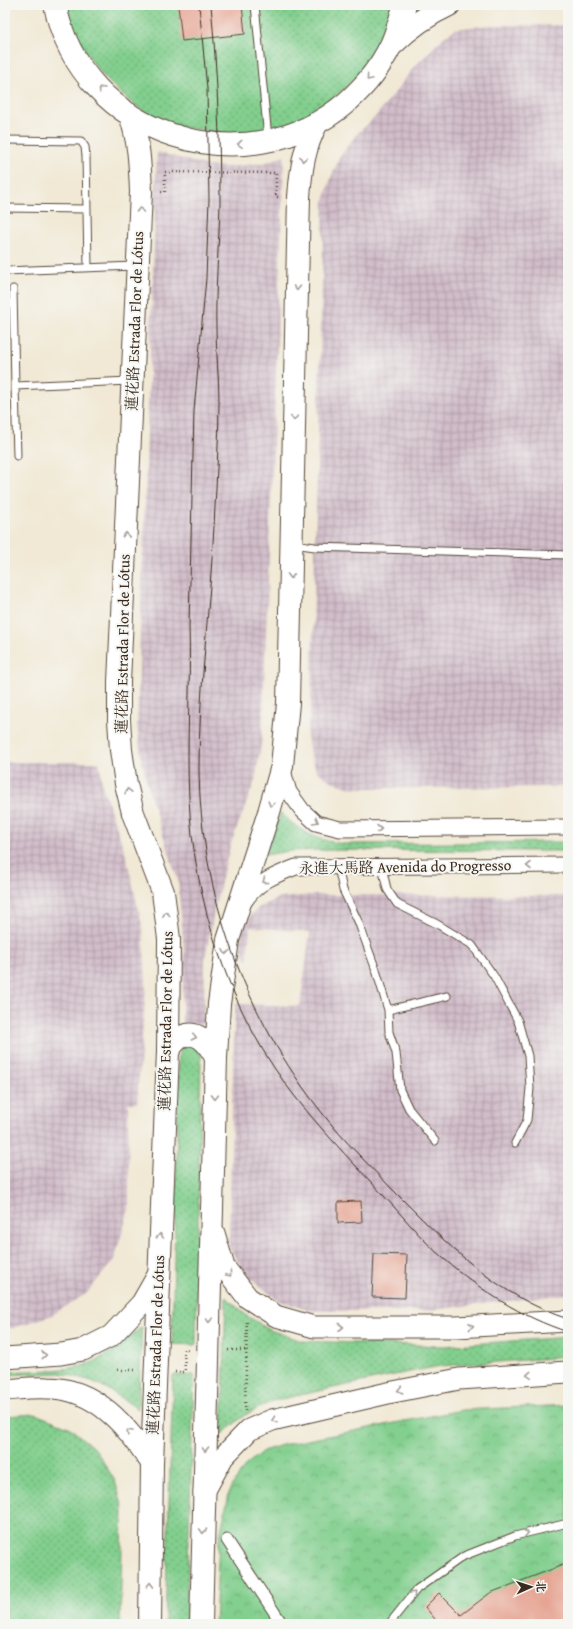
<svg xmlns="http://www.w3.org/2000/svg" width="573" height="1629" viewBox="0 0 573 1629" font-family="'Gentium Book Plus','Noto Serif SC',serif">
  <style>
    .industrial { fill: url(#industrial-grid) }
    .grass { fill: url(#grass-dots); stroke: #5e7c56 }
    .park { fill: url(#park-crowns); stroke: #5e7c56 }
    .building { fill: #e6a493 }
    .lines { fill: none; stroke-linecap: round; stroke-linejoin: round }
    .service-casing { stroke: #564739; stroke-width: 9 }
    .pedestrian-casing { stroke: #564739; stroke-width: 13 }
    .minor-casing { stroke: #564739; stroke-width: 17 }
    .secondary-casing { stroke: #564739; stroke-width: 23 }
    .primary-casing { stroke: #564739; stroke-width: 24 }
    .path { stroke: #564739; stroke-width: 2.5; stroke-dasharray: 1 3; stroke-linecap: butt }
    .service { stroke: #fff; stroke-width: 7 }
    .pedestrian { stroke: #fff; stroke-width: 11 }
    .minor { stroke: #fff; stroke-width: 15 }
    .secondary { stroke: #fff; stroke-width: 21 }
    .primary { stroke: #fff; stroke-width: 22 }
    .tram { stroke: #3b2a1e; stroke-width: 1 }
    .oneway { stroke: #a79f9a }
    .labels { text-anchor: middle; stroke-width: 4; stroke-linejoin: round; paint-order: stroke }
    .street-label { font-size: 15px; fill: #3b2a1e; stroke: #f6f6f2 }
  </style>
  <defs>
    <pattern id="industrial-grid" width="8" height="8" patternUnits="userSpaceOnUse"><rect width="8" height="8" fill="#d1bdca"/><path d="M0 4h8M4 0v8" fill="none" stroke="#ab9aa3"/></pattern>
    <pattern id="grass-dots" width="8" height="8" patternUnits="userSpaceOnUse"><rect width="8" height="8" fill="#82cf8e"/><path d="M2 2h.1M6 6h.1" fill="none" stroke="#6ca873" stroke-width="1.8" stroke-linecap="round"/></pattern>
    <pattern id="park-crowns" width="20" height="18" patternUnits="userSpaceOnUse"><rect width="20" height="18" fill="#82cf8e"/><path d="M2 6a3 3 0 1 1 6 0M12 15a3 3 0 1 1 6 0" fill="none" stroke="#6ca873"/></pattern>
  </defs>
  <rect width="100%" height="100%" fill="#f6f6f2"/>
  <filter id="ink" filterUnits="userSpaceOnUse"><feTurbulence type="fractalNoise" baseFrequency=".025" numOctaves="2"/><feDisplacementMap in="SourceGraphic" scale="8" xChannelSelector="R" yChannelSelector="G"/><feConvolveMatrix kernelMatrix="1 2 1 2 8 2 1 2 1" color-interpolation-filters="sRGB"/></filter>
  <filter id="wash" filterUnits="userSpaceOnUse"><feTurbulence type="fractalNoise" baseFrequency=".012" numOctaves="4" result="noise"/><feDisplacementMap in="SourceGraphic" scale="16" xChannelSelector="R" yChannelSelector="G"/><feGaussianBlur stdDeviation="0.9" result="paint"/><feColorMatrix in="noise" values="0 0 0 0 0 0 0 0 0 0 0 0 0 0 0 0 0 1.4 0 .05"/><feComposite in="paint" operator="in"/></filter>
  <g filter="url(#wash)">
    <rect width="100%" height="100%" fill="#f1e9d5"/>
    <path class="industrial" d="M489 25H568V787L364 788 347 787 329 780 317 771 310 755 307 734 311 708 324 201 330 180 340 156 356 135 375 117 397 90 413 68 444 37 455 29Z
      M157 152 208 166 228 167 264 163 284 156 262 738 255 781 230 846 215 906 205 959 203 1024H182L184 949 178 881 151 798 142 763 137 725Z
      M5 762H99L103 788 126 855 143 930 146 986 137 1103H128L129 1209 114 1260 86 1294 52 1315 13 1328H5Z
      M311 895 568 896V1294L423 1311H311L277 1300 248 1276 229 1248 234 1024 236 1004 300 1006 310 932 250 927 247 962 240 944 243 924 258 908 278 898Z"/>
    <path class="grass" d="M67 5H394C390 16 387 29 382 39 351 97 296 134 230 135 222 135 212 132 204 130 195 129 185 128 177 126 155 121 133 105 117 90 94 68 73 37 67 5Z
      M281 813C301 833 317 840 344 844L568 842V851L317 850 289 851 265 855Z
      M191 1043 201 1052 196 1345 172 1344 179 1052 181 1047Z
      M226 1297 247 1316 270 1330 302 1341 443 1346 568 1337V1357L440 1366 399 1374 272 1401 245 1415 222 1434Z
      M142 1327 138 1409 108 1389 92 1381 61 1373 5 1375V1372C31 1370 67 1372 91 1363 110 1355 126 1339 142 1327Z
      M173 1375H194L186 1624H165Z
      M35 1414 69 1427 96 1450 115 1481 123 1507 120 1624H5V1416Z"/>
    <path class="park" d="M568 1405V1624H215L219 1540 230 1489 246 1465 263 1451 282 1445 462 1410Z"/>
    <g id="blocks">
      <path class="building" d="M178 5H242L245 34 182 41Z
        M361 1201 362 1222 338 1223V1202Z
        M374 1254 407 1255 405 1298 372 1297Z
        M568 1563V1624H439L425 1607 439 1593 461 1615 490 1593Z"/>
    </g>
  </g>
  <g filter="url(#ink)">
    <use href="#blocks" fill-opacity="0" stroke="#564739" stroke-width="1"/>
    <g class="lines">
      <defs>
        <path id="service" d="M255 5 268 138
          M5 140 81 141 85 147 86 156 88 267
          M5 208 87 209
          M5 271 135 266
          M13 289 15 386 130 381
          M15 386 17 456
          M293 544 315 547 568 555
          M338 867 343 890 358 921 376 970 388 1010 389 1032 396 1053 400 1090 409 1109 435 1141
          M382 867 387 889 397 904 437 924 472 945 494 976 518 1021 528 1056 530 1088 527 1120 515 1143
          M388 1010 447 996
          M389 1624 417 1589 464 1556 515 1536 568 1523"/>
        <path id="pedestrian" d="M227 1540 282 1624"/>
        <path id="minor" d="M282 767 289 792 302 810 316 823 340 829 568 827
          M244 902C257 882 275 875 296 867L568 865"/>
        <path id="secondary" d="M214 1233 224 1267 248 1298 276 1316 314 1327H456L568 1321
          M5 1358 61 1354 83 1350 111 1336 142 1303 158 1275
          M5 1390C19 1389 34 1387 48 1388 96 1388 128 1427 152 1464
          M204 1492 223 1457 249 1430 272 1420 388 1393 459 1379 568 1372"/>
        <path id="primary" d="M55 5C81 137 247 188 347 102 364 87 381 66 391 45 397 32 400 18 405 5
          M392 45C409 28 427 15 449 5
          M130 115C139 140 140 165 141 192L119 682V720L121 750 126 784 133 813 163 892 169 939 168 1051 152 1464 150 1624
          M168 1051C171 1047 174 1042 178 1039 196 1026 209 1044 216 1058
          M201 1624 216 1058 219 1004 228 940 269 812 282 766 288 703 299 197C301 170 304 147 317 123"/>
      </defs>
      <use href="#service" class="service-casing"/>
      <use href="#pedestrian" class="pedestrian-casing"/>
      <use href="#minor" class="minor-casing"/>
      <use href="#secondary" class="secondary-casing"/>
      <use href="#primary" class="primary-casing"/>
      <path class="path" d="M161 192H165V172L276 173V197H280
        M228 1350H246
        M118 1370H136
        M175 1372H185L184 1349 189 1350
        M245 1411 247 1321"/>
      <use href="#service" class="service"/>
      <use href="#pedestrian" class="pedestrian"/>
      <use href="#minor" class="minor"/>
      <use href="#secondary" class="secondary"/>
      <use href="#primary" class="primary"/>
      <path class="tram" d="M199 5 207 89 209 199 206 278 194 411 189 626C191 684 186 741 189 799 194 897 226 1002 284 1082 313 1122 349 1158 383 1195 403 1216 421 1239 443 1258 480 1290 521 1317 568 1332
        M211 5C217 71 220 137 220 203 219 245 215 286 216 328 216 352 219 377 219 401 219 443 216 485 214 526 210 607 199 687 199 768 200 893 245 1017 323 1114 344 1141 369 1165 393 1190 445 1242 496 1296 568 1319"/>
    </g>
    <defs><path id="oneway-chevron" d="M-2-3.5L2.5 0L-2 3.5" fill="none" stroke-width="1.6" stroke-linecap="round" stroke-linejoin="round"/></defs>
    <g class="oneway">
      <use href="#oneway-chevron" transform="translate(369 78) rotate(130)"/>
      <use href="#oneway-chevron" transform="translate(101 89) rotate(-133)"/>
      <use href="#oneway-chevron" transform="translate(240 144) rotate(177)"/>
      <use href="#oneway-chevron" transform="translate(303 159) rotate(101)"/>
      <use href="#oneway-chevron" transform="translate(140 210) rotate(-88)"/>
      <use href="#oneway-chevron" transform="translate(297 288) rotate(91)"/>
      <use href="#oneway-chevron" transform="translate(294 418) rotate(91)"/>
      <use href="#oneway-chevron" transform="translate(126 535) rotate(-87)"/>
      <use href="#oneway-chevron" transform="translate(291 576) rotate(91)"/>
      <use href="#oneway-chevron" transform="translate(128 791) rotate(-102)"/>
      <use href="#oneway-chevron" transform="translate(271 804) rotate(106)"/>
      <use href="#oneway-chevron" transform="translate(316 821) rotate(31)"/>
      <use href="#oneway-chevron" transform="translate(379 829)"/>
      <use href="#oneway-chevron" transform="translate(529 866) rotate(180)"/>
      <use href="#oneway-chevron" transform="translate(265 881) rotate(143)"/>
      <use href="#oneway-chevron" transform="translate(166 914) rotate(-97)"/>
      <use href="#oneway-chevron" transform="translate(226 952) rotate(98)"/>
      <use href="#oneway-chevron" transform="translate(194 1037) rotate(13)"/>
      <use href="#oneway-chevron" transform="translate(215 1097) rotate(91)"/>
      <use href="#oneway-chevron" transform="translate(160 1236) rotate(-88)"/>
      <use href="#oneway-chevron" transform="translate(229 1274) rotate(51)"/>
      <use href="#oneway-chevron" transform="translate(209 1320) rotate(92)"/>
      <use href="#oneway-chevron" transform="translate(471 1326) rotate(-3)"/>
      <use href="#oneway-chevron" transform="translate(341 1327)"/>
      <use href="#oneway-chevron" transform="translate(44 1355) rotate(-4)"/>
      <use href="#oneway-chevron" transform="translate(529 1375) rotate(176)"/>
      <use href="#oneway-chevron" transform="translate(400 1390) rotate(169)"/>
      <use href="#oneway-chevron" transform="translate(274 1420) rotate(161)"/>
      <use href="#oneway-chevron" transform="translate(129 1432) rotate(-133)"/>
      <use href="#oneway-chevron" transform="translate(205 1449) rotate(92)"/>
      <use href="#oneway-chevron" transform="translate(203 1531) rotate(92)"/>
      <use href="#oneway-chevron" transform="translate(526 1533) rotate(-14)"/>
      <use href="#oneway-chevron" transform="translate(150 1585) rotate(-89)"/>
      <use href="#oneway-chevron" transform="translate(413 1594) rotate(-50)"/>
    </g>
  </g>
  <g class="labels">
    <g class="street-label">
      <text transform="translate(135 321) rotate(-88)" y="5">蓮花路 Estrada Flor de Lótus</text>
      <text transform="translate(123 644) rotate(-89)" y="5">蓮花路 Estrada Flor de Lótus</text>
      <text transform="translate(405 867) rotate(-1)" y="5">永進大馬路 Avenida do Progresso</text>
      <text transform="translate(166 1021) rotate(-89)" y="5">蓮花路 Estrada Flor de Lótus</text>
      <text transform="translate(156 1345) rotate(-88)" y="5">蓮花路 Estrada Flor de Lótus</text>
    </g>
  </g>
  <rect width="573" height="1629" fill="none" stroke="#f6f6f2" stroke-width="20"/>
  <g transform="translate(531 1587) rotate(87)" stroke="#f6f6f2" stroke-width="3" paint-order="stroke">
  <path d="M0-3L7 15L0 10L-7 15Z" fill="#3b2a1e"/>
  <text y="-6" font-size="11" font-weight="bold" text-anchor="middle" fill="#3b2a1e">北</text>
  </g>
</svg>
